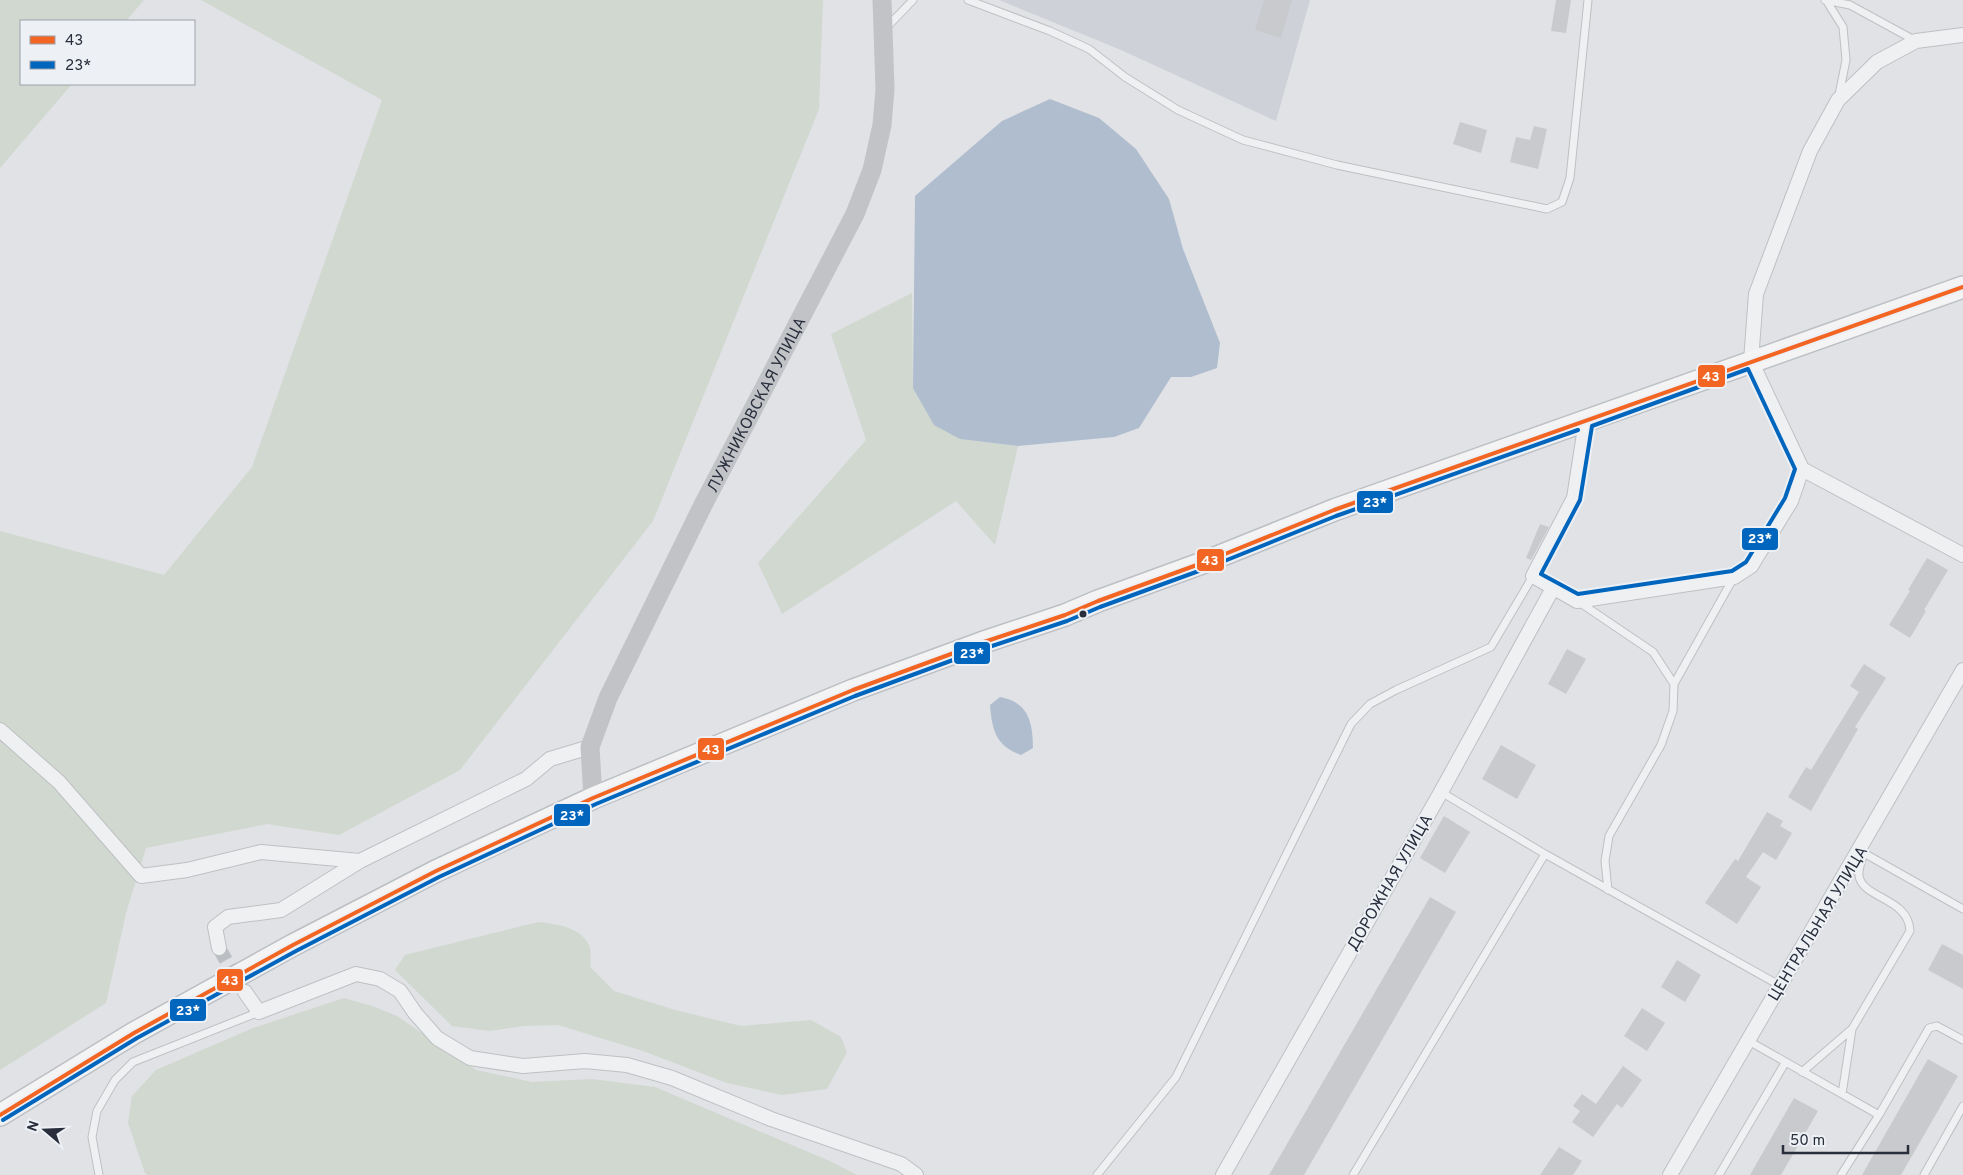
<svg xmlns="http://www.w3.org/2000/svg" width="1963" height="1175" viewBox="0 0 1963 1175" font-family="Overpass,sans-serif">
  <style>
    .built { fill: #ced1d8 }
    .green { fill: #d0d8d0 }
    .water { fill: #afbdcf }
    .building { fill: #c8cacd }
    .lines { fill: none; stroke-linecap: round; stroke-linejoin: round }
    .street-tunnel { stroke: #bbbec3; stroke-width: 14; stroke-dasharray: 14 7; stroke-linecap: butt }
    .lane-casing { stroke: #bec0c3; stroke-width: 9 }
    .street-casing { stroke: #bec0c3; stroke-width: 16 }
    .primary-casing { stroke: #bcbfc3; stroke-width: 24 }
    .lane { stroke: #eff0f1; stroke-width: 7 }
    .street { stroke: #eff0f1; stroke-width: 14 }
    .secondary { stroke: #c1c3c7; stroke-width: 19 }
    .primary { stroke: #f4f4f5; stroke-width: 21 }
    .bus-1-casing { stroke: #edf0f4; stroke-width: 8 }
    .bus-2-casing { stroke: #edf0f4; stroke-width: 8 }
    .bus-1 { stroke: #f26522; stroke-width: 4 }
    .bus-2 { stroke: #0065bd; stroke-width: 4 }
    .bus-dot { fill: #282e3c; stroke: #edf0f4; stroke-width: 2 }
    .labels { text-anchor: middle; stroke-width: 4; stroke-linejoin: round; paint-order: stroke }
    .street-label { font-size: 16px; fill: #282e3c; stroke: #edf0f4 }
    .line-badge { stroke: #edf0f4; stroke-width: 2 }
    .badge-label { font-size: 14px; text-anchor: middle; font-weight: bold; fill: #fff }
  </style>
  <rect width="100%" height="100%" fill="#e0e2e5"/>
  <path class="built" d="M999 0H1310L1276 121 1121 50Z"/>
  <path class="green" d="M0 0H144L126 21H21V84H72L0 168Z
    M201 0H823L819 109 653 521 460 770 339 835 267 824 146 848 126 913 106 1003 0 1070V531L164 575 252 467 382 100Z
    M912 293 913 388 960 439 1018 446 995 545 956 501 782 614 758 563 866 440 831 334Z
    M538 922C556 924 583 927 590 948 591 954 590 962 591 968L614 991 675 1010 741 1026 811 1020 841 1037 847 1052 827 1089 782 1095 727 1083 643 1051 558 1025 524 1026 490 1031 452 1026 395 970 405 955Z
    M344 998 372 1006 397 1016 476 1070 532 1082 592 1079 655 1087 832 1162 857 1175H148L145 1173 128 1123 132 1096 156 1070 253 1028Z"/>
  <path class="water" d="M1050 99 1099 118 1136 149 1169 199 1183 249 1220 343 1217 368 1191 377H1171L1139 428 1114 437 1018 446 960 439 934 425 913 388 915 196 1002 121Z
    M1000 697C1028 702 1033 722 1033 748L1021 755C996 746 992 730 990 705Z"/>
  <path class="building" d="M1264 0H1292L1281 38 1255 30Z
    M1556 0H1571L1566 33 1551 31Z
    M1460 122 1487 130 1481 153 1453 144Z
    M1534 126 1547 129 1538 169 1510 162 1516 137 1530 140Z
    M1540 524 1549 527 1531 560 1526 558Z
    M1927 558 1948 570 1924 610 1926 611 1910 638 1889 625 1910 591 1908 590Z
    M1567 649 1586 659 1566 694 1548 684Z
    M1864 664 1886 678 1855 727 1858 729 1811 811 1788 797 1806 767 1811 770 1859 692 1850 686Z
    M1501 745 1536 765 1517 799 1482 779Z
    M1767 812 1783 821 1780 826 1792 833 1776 860 1763 852 1746 877 1761 887 1737 924 1705 903 1735 859 1738 861Z
    M1444 816 1470 832 1445 873 1420 858Z
    M1430 897 1456 912 1304 1175H1269Z
    M1942 944 1963 955V989L1928 970Z
    M1677 960 1701 975 1685 1002 1661 987Z
    M1642 1008 1665 1023 1647 1051 1624 1036Z
    M1928 1059 1958 1076 1901 1175H1862Z
    M1623 1066 1642 1080 1622 1108 1617 1104 1593 1137 1572 1122 1580 1111 1573 1106 1582 1094 1596 1104Z
    M1794 1098 1818 1111 1781 1175H1750Z
    M1559 1147 1582 1161 1573 1175H1540Z"/>
  <g class="lines">
    <path class="street-tunnel" d="M219 948 239 983"/>
    <defs>
      <path id="lane" d="M968 0 1050 31 1089 49 1125 77 1178 110 1243 140 1337 165 1547 209 1562 202 1570 178 1588 0
        M1825 0 1850 5 1916 41
        M1826 0 1843 27 1846 60 1839 95
        M887 27 913 0
        M1579 602 1653 652 1674 684 1673 711 1661 745 1609 836 1605 861 1608 890
        M1674 684 1734 577
        M1441 792 1545 854 1779 985
        M1862 852 1963 909
        M1747 1040 1879 1115
        M1802 1072 1852 1029 1910 931C1909 898 1863 899 1859 876 1858 870 1862 859 1864 853
        M1842 1094 1852 1029
        M99 1175 92 1137 97 1111 115 1080 133 1062 259 1012
        M1097 1175 1176 1077 1351 724 1370 704 1396 690 1491 647 1533 576
        M1353 1175 1545 854
        M1719 1175 1785 1063
        M1841 1175 1879 1115 1929 1028 1937 1026 1963 1040
        M1924 1175 1963 1106"/>
      <path id="street" d="M1963 35 1916 41 1877 62 1838 100 1810 151 1756 294 1751 361 1802 469 1963 555
        M1586 421 1574 498 1533 576 1577 601 1734 577 1751 566 1791 501 1802 469
        M0 730 59 782 141 876 187 870 261 852 360 861
        M219 948 215 927 228 917 281 910 360 861 526 779 550 759 590 747
        M245 992 259 1012 356 974 380 979 400 991 415 1013 437 1038 470 1058 523 1066 585 1061 627 1065 672 1078 771 1119 901 1164 916 1175
        M1223 1175 1441 792 1553 588
        M1670 1175 1963 670"/>
      <path id="primary" d="M0 1115 134 1033 293 945 436 871 593 798 853 690 981 643 1065 615 1098 601 1205 562 1334 510 1963 287"/>
    </defs>
    <use href="#lane" class="lane-casing"/>
    <use href="#street" class="street-casing"/>
    <use href="#primary" class="primary-casing"/>
    <use href="#lane" class="lane"/>
    <use href="#street" class="street"/>
    <path class="secondary" id="s1" d="M593 798 590 747 608 698 703 505 855 214 872 170 882 125 885 89 882 0"/>
    <use href="#primary" class="primary"/>
    <defs>
      <path id="bus-1" d="M0 1115 134 1033 293 945 436 871 593 798 853 690 981 643 1065 615 1098 601 1205 562 1334 510 1963 287"/>
      <path id="bus-2" d="M1748 369 1795 469 1785 498 1746 562 1732 571 1578 594 1541 574 1580 500 1592 426Z
        M3 1120 137 1038 296 951 439 877 596 804 855 696 983 649 1067 621 1100 607 1207 568 1336 516 1578 430"/>
    </defs>
    <use href="#bus-1" class="bus-1-casing"/>
    <use href="#bus-2" class="bus-2-casing"/>
    <use href="#bus-1" class="bus-1"/>
    <use href="#bus-2" class="bus-2"/>
  </g>
  <circle class="bus-dot" cx="1083" cy="614" r="4.5"/>
  <g class="labels">
    <g class="street-label">
      <text dy="6" stroke="none"><textPath href="#s1" startOffset="432">ЛУЖНИКОВСКАЯ УЛИЦА</textPath></text>
      <text transform="translate(1389 882) rotate(-60)" y="6">ДОРОЖНАЯ УЛИЦА</text>
      <text transform="translate(1817 923) rotate(-59)" y="6">ЦЕНТРАЛЬНАЯ УЛИЦА</text>
    </g>
  </g>
  <g class="line-badge">
    <rect x="1697" y="364" width="29" height="24" rx="5" fill="#f26522"/>
    <rect x="1356" y="490" width="38" height="24" rx="5" fill="#0065bd"/>
    <rect x="1741" y="527" width="38" height="24" rx="5" fill="#0065bd"/>
    <rect x="1196" y="548" width="29" height="24" rx="5" fill="#f26522"/>
    <rect x="953" y="641" width="38" height="24" rx="5" fill="#0065bd"/>
    <rect x="697" y="737" width="28" height="24" rx="5" fill="#f26522"/>
    <rect x="553" y="803" width="38" height="24" rx="5" fill="#0065bd"/>
    <rect x="216" y="968" width="28" height="24" rx="5" fill="#f26522"/>
    <rect x="169" y="998" width="38" height="24" rx="5" fill="#0065bd"/>
  </g>
  <g class="badge-label">
    <text x="1711" y="381">43</text>
    <text x="1375" y="507">23*</text>
    <text x="1760" y="543">23*</text>
    <text x="1210" y="565">43</text>
    <text x="972" y="658">23*</text>
    <text x="711" y="754">43</text>
    <text x="572" y="820">23*</text>
    <text x="230" y="985">43</text>
    <text x="188" y="1015">23*</text>
  </g>
  <rect x="20" y="20" width="175" height="65" fill="#edf0f4" stroke="#9ea2aa"/>
  <rect x="30" y="36" width="25" height="8" fill="#f26522" stroke="#9ea2aa"/>
  <text x="65" y="45" font-size="15" fill="#282e3c">43</text>
  <rect x="30" y="61" width="25" height="8" fill="#0065bd" stroke="#9ea2aa"/>
  <text x="65" y="70" font-size="15" fill="#282e3c">23*</text>
  <g transform="translate(45 1130) rotate(289)" stroke="#edf0f4" stroke-width="4" paint-order="stroke">
  <path d="M0-4L9 19L0 12L-9 19Z" fill="#282e3c"/>
  <text y="-8" font-size="14" font-weight="bold" text-anchor="middle" fill="#282e3c">N</text>
  </g>
  <path d="M1783 1145v8h125v-8" fill="none" stroke="#282e3c" stroke-width="2.5"/>
  <text x="1790" y="1145" font-size="15" fill="#282e3c" stroke="#edf0f4" stroke-width="4" paint-order="stroke">50 m</text>
</svg>
